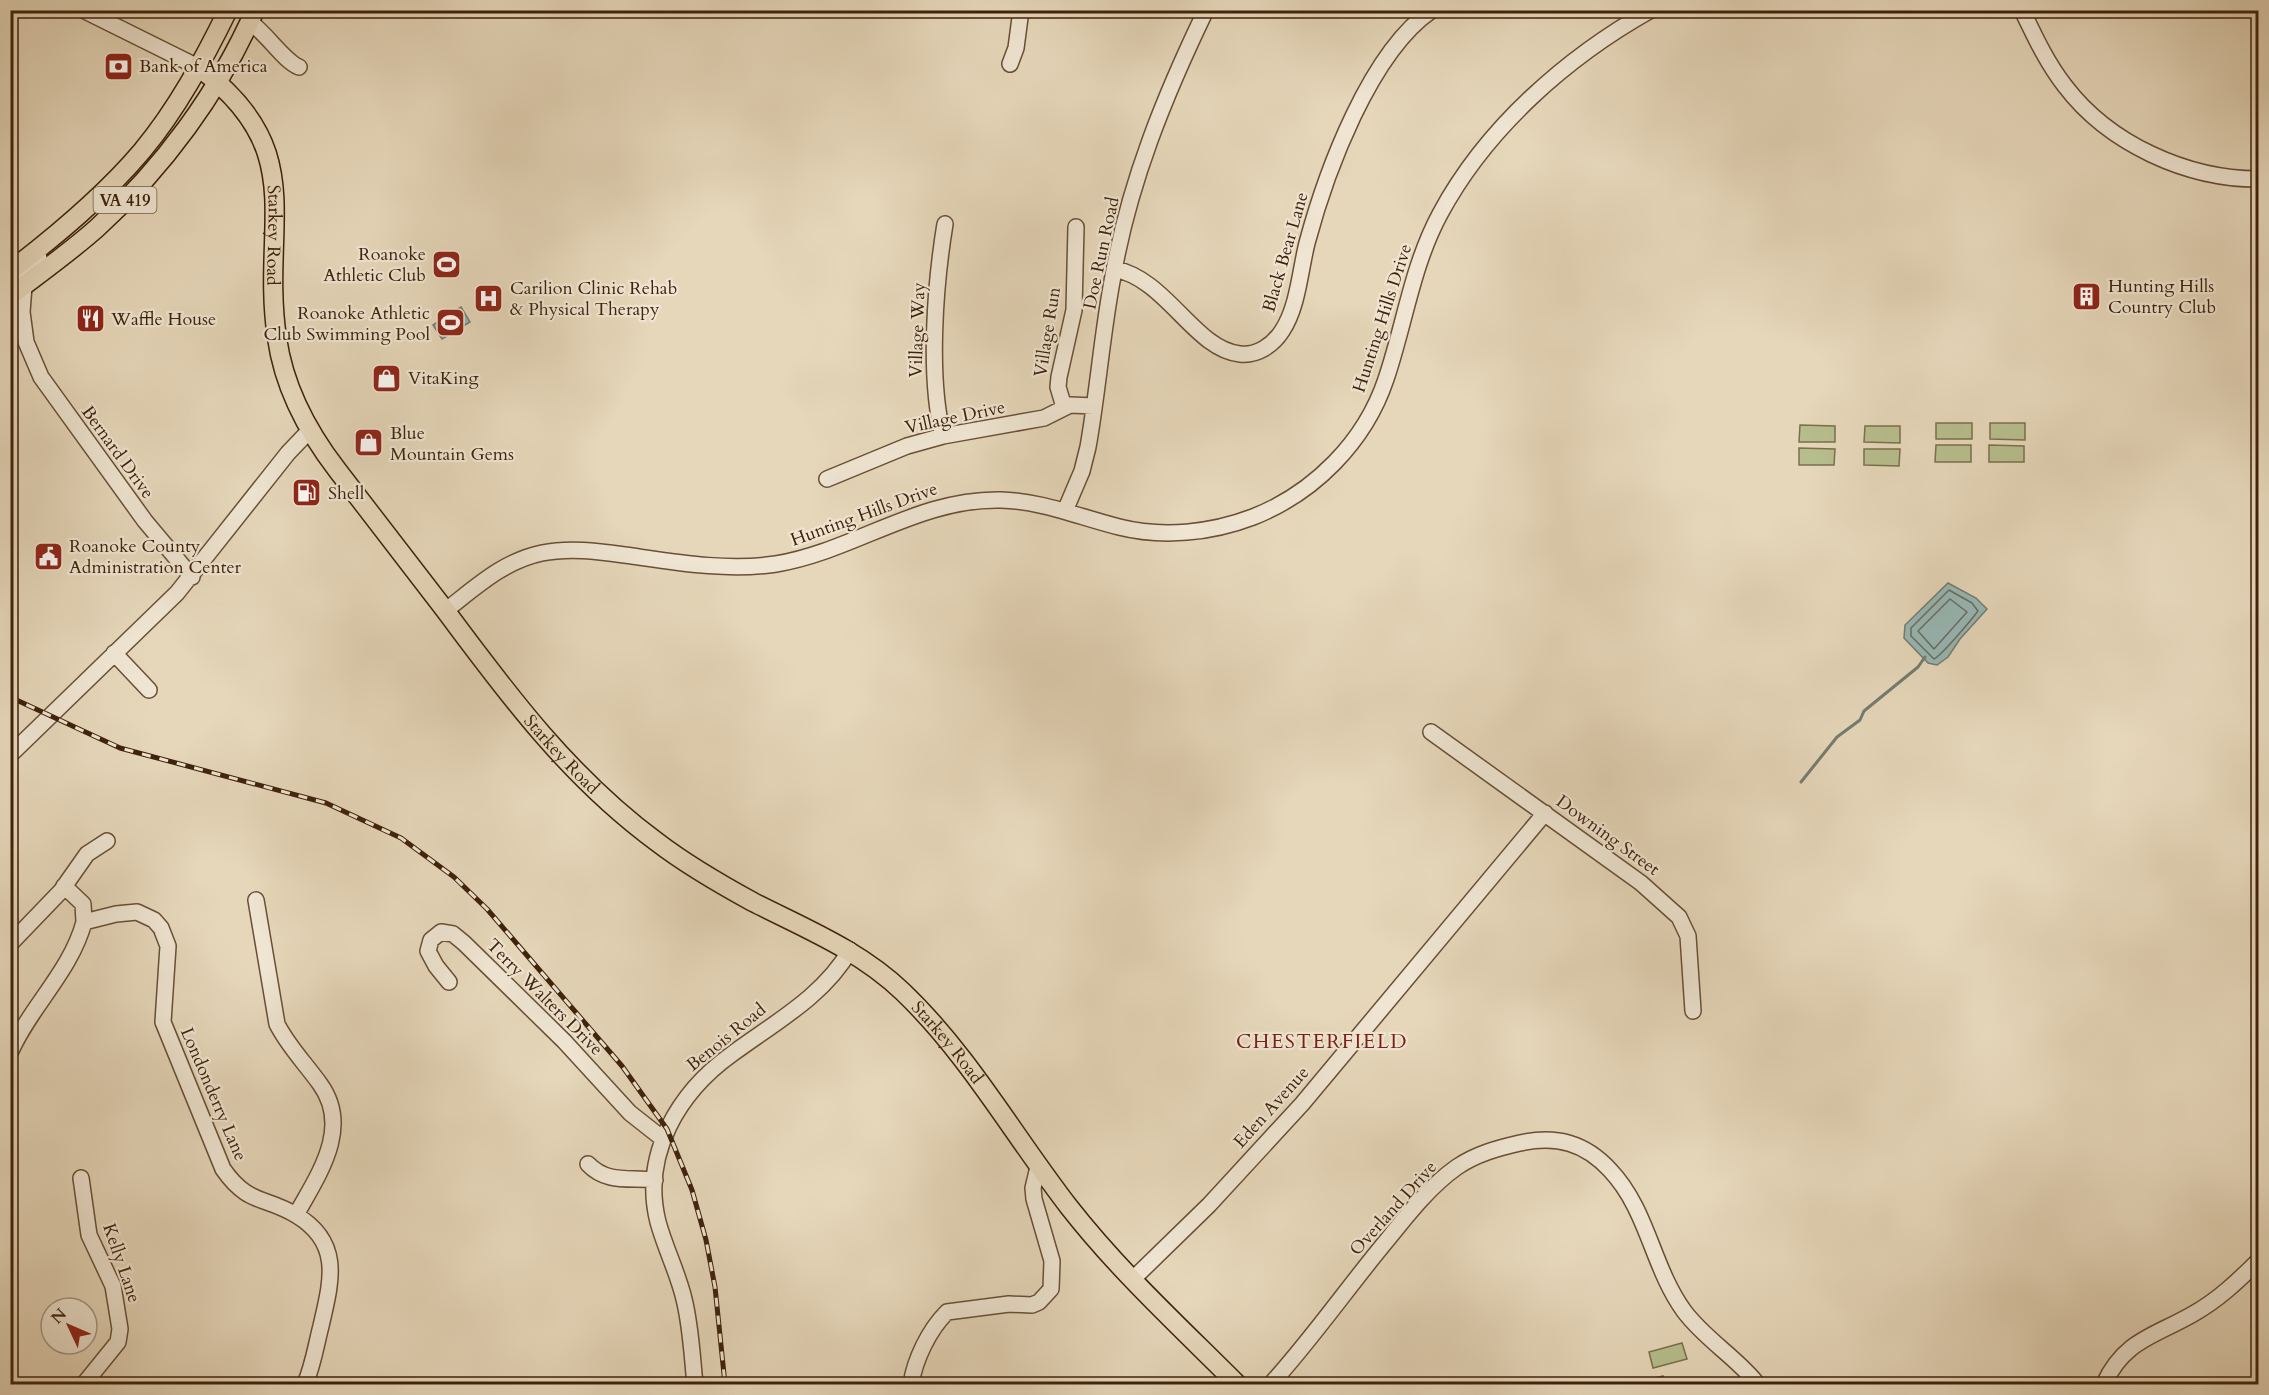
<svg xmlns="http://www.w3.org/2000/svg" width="2269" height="1395" viewBox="0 0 2269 1395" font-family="Cardo,serif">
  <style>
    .green { fill: #b7be8e; stroke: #7a704c; stroke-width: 1.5 }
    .water { fill: #97b8b6; stroke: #737c72; stroke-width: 1.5 }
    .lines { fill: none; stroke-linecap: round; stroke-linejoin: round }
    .shore { stroke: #6a6d60; stroke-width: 1.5 }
    .stream { stroke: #737c72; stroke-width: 3 }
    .minor-casing { stroke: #684f37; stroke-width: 18 }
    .major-casing { stroke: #3e220b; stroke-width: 21 }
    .minor { stroke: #efe5d2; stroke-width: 15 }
    .major { stroke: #e6d7ba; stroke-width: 18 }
    .rail-casing { stroke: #3e220b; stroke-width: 5 }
    .rail { stroke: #efe5d2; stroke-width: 3; stroke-dasharray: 9; stroke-linecap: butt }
    .labels { text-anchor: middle; stroke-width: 4.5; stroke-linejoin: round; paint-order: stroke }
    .shield { fill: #efe5d2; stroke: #735c47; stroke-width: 1.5 }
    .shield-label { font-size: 16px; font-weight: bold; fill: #3e220b }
    .poi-label { font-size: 18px; fill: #3e220b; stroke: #efe5d2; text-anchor: start }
    .street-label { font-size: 18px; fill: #3e220b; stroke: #efe5d2 }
    .neighbourhood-label { font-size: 20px; letter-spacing: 1.5px; fill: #7a1f14; stroke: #efe5d2 }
  </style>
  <rect width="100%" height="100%" fill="#e6d7ba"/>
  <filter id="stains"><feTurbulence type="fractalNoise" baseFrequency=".00333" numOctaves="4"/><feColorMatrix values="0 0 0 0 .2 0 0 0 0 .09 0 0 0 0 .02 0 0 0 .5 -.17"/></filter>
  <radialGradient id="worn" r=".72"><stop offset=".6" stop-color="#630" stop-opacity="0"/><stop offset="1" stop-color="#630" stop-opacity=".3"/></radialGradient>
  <path class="green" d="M1936 423H1972V439H1936Z
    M1990 423H2025V440L1990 439Z
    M1800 425 1835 426V442H1799Z
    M1865 426H1900V443L1864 442Z
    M1936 445H1971V462H1935Z
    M1989 445 2024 446V462H1989Z
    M1799 448 1835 449 1834 465H1799Z
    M1864 449H1900L1899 466 1864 465Z
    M1682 1343 1687 1359 1653 1368 1649 1352Z
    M1663 1376 1665 1384H1631Z"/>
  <path class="water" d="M461 307 470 322 442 339 433 325Z
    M1948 583 1976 598 1987 609 1960 639 1948 657 1937 665 1928 663 1904 638 1905 625Z"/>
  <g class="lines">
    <path class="shore" d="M1949 590 1972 603 1978 611C1972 619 1942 655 1934 659L1911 636V628Z
      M1950 599 1967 612 1934 649 1918 631Z"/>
    <path class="stream" d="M1801 782 1837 737 1860 720 1864 711 1918 667 1925 657"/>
    <defs>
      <path id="minor" d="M83 10 198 67
        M2022 10C2035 37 2047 63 2065 86 2109 144 2187 179 2258 179
        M250 22C267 34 284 61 299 67
        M1010 64 1016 48 1021 10
        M1114 269C1166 278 1195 350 1240 354 1257 356 1273 345 1282 331 1298 307 1300 271 1307 243 1326 172 1370 52 1432 10
        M10 282 39 258
        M24 286 22 312 26 342 41 377 145 521 192 577
        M1064 407 1058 387 1059 377 1074 310 1076 227
        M943 436C928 377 935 285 945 224
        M827 479 907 446 943 436 1044 418 1070 405 1094 406
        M1065 511 1082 471 1088 447C1098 391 1102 333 1113 276 1129 183 1165 95 1206 10
        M445 611C475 588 503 561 542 553 572 547 602 552 632 556 680 563 728 571 776 564 854 551 919 498 1001 500 1042 501 1079 517 1119 527 1163 538 1211 533 1253 517 1314 493 1365 442 1386 379 1405 323 1412 266 1440 214 1486 128 1567 57 1651 10
        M114 653 149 690
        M1431 732 1641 883 1679 917 1688 936 1693 1011
        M10 755 177 593 288 453 310 430
        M64 886 83 904 84 922
        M256 900 277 1024C288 1046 305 1063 320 1084 352 1128 318 1175 296 1215
        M10 944 61 891 87 854 107 841
        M449 982 436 966 428 951 431 940 441 932 453 934 464 943 564 1041 630 1113 663 1139
        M10 1053C30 1007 71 971 84 922L116 914 137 912 154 920 161 928 168 946 163 1022 223 1169C248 1205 264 1196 296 1215 343 1243 331 1282 321 1326 316 1345 313 1366 305 1384
        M588 1164C607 1184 630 1177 655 1180
        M81 1178 89 1235 113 1286 120 1329 118 1342 84 1384
        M1133 1279 1209 1205 1302 1104 1545 813
        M695 1384C692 1356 691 1327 684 1299 678 1273 665 1248 658 1222 641 1154 679 1092 732 1054 774 1023 824 996 850 950
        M911 1384C915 1359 929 1330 947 1312L1009 1304 1032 1305 1039 1302 1051 1289 1052 1261 1034 1199 1033 1188 1038 1167
        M1271 1384C1312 1339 1348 1287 1388 1239 1408 1214 1430 1186 1457 1167 1476 1154 1498 1148 1520 1143 1557 1135 1585 1143 1610 1170 1648 1210 1652 1267 1684 1311 1704 1338 1733 1355 1755 1381
        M2104 1384C2124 1340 2155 1336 2193 1314 2218 1300 2238 1281 2258 1261"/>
      <g id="major">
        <path id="s1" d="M198 67C312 151 260 223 277 338 284 388 307 431 338 471 374 518 410 564 445 610 508 695 570 778 657 842 687 865 720 884 753 902 806 929 859 950 903 992 968 1054 1014 1136 1069 1207 1119 1271 1180 1327 1237 1384"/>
        <path d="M10 271C57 235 104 196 142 151 177 109 204 59 228 10"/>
        <path d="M10 296C39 274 70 252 97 228 163 168 219 92 255 10"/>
      </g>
    </defs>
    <use href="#minor" class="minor-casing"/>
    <use href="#major" class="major-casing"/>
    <use href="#minor" class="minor"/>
    <use href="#major" class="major"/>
    <defs>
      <path id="rail" d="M10 697 120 748 326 803 401 838 454 877 487 909 622 1066 667 1129 692 1190 706 1240 715 1287 725 1384"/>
    </defs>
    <use href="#rail" class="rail-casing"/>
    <use href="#rail" class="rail"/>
  </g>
  <defs>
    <symbol id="bank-square" viewBox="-11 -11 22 22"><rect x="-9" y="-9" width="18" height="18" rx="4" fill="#8f2418" stroke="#efe5d2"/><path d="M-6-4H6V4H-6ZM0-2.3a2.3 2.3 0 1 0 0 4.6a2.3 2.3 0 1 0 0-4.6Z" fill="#fff"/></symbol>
    <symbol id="stadium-square" viewBox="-11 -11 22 22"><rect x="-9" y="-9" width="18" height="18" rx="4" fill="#8f2418" stroke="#efe5d2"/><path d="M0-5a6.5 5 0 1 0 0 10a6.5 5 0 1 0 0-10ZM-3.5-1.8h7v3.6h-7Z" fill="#fff"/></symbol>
    <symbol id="building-square" viewBox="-11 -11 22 22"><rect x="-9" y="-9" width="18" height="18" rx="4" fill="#8f2418" stroke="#efe5d2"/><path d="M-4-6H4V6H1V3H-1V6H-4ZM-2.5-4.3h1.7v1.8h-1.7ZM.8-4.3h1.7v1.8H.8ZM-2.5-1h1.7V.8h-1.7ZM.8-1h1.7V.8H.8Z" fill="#fff"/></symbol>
    <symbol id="hospital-square" viewBox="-11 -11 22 22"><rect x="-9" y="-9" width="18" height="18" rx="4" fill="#8f2418" stroke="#efe5d2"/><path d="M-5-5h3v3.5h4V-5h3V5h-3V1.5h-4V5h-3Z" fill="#fff"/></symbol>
    <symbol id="restaurant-square" viewBox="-11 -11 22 22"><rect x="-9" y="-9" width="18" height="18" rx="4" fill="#8f2418" stroke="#efe5d2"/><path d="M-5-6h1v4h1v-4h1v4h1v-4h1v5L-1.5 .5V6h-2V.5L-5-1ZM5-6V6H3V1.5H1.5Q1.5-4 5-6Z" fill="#fff"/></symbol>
    <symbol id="shop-square" viewBox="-11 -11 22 22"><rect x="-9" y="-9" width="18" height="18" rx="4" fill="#8f2418" stroke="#efe5d2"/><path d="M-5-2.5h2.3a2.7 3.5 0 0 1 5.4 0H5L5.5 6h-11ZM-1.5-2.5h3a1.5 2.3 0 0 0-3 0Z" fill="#fff"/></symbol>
    <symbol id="fuel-square" viewBox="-11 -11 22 22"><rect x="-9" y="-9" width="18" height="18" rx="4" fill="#8f2418" stroke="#efe5d2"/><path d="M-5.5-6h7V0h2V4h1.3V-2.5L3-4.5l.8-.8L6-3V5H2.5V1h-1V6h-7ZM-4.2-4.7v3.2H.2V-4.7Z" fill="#fff"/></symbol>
    <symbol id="civic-square" viewBox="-11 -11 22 22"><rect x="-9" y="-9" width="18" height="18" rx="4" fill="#8f2418" stroke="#efe5d2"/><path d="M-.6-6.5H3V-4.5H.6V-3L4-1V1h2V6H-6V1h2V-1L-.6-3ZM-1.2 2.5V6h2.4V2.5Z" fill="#fff"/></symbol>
  </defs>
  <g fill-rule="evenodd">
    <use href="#bank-square" x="102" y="50" width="33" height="33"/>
    <use href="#stadium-square" x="430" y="248" width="33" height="33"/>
    <use href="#building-square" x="2070" y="280" width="33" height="33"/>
    <use href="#hospital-square" x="472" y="282" width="33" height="33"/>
    <use href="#restaurant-square" x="74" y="302" width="33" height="33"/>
    <use href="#stadium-square" x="434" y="306" width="33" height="33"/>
    <use href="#shop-square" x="370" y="362" width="33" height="33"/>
    <use href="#shop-square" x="352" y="426" width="33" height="33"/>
    <use href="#fuel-square" x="290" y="476" width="33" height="33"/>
    <use href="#civic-square" x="32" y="540" width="33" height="33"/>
  </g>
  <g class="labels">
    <rect class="shield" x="93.5" y="187" width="63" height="26" rx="4.5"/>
    <g class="shield-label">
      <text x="125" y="206">VA 419</text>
    </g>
    <g class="poi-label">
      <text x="139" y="72">Bank of America</text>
      <text x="426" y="260" text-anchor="end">Roanoke<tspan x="426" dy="21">Athletic Club</tspan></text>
      <text x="2108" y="292">Hunting Hills<tspan x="2108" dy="21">Country Club</tspan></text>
      <text x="510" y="294">Carilion Clinic Rehab<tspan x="510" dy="21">&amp; Physical Therapy</tspan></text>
      <text x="430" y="319" text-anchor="end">Roanoke Athletic<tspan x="430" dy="21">Club Swimming Pool</tspan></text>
      <text x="111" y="325">Waffle House</text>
      <text x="408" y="384">VitaKing</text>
      <text x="390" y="439">Blue<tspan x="390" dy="21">Mountain Gems</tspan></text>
      <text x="328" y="499">Shell</text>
      <text x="69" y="552">Roanoke County<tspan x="69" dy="21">Administration Center</tspan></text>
    </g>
    <g class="street-label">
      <text dy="6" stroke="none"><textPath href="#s1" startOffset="195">Starkey Road</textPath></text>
      <text transform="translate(1285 252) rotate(-74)" y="6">Black Bear Lane</text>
      <text transform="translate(1101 253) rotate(-78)" y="6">Doe Run Road</text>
      <text transform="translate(1382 318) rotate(-72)" y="6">Hunting Hills Drive</text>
      <text transform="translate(917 330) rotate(-88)" y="6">Village Way</text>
      <text transform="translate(1047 332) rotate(-81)" y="6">Village Run</text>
      <text transform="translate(955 417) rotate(-12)" y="6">Village Drive</text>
      <text transform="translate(118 452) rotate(54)" y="6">Bernard Drive</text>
      <text transform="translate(864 514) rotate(-20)" y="6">Hunting Hills Drive</text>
      <text dy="6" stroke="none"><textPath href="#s1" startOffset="807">Starkey Road</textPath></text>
      <text transform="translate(1608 835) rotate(36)" y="6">Downing Street</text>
      <text transform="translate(545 997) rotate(45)" y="6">Terry Walters Drive</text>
      <text transform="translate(726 1037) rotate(-39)" y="6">Benois Road</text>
      <text dy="6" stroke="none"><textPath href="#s1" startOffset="1293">Starkey Road</textPath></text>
      <text transform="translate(214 1094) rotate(67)" y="6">Londonderry Lane</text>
      <text transform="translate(1271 1107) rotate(-48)" y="6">Eden Avenue</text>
      <text transform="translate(1393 1208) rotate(-48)" y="6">Overland Drive</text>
      <text transform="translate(122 1263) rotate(71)" y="6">Kelly Lane</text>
    </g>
    <g class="neighbourhood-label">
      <text x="1322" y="1048">CHESTERFIELD</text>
    </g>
  </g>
  <rect width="2269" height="1395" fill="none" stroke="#e6d7ba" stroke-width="36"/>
  <rect x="12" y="12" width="2245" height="1371" fill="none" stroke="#3e220b" stroke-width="3"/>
  <rect x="18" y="18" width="2233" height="1359" fill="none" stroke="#3e220b" stroke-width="1.5"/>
  <g transform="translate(69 1326) rotate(314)"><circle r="28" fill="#efe5d2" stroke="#a89782" stroke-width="1.5"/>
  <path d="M0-4.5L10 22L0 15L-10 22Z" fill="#8f2418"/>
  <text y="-9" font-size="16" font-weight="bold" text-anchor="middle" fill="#3e220b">N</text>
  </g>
  <rect width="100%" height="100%" filter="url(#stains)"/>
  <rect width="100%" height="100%" fill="url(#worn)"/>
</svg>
